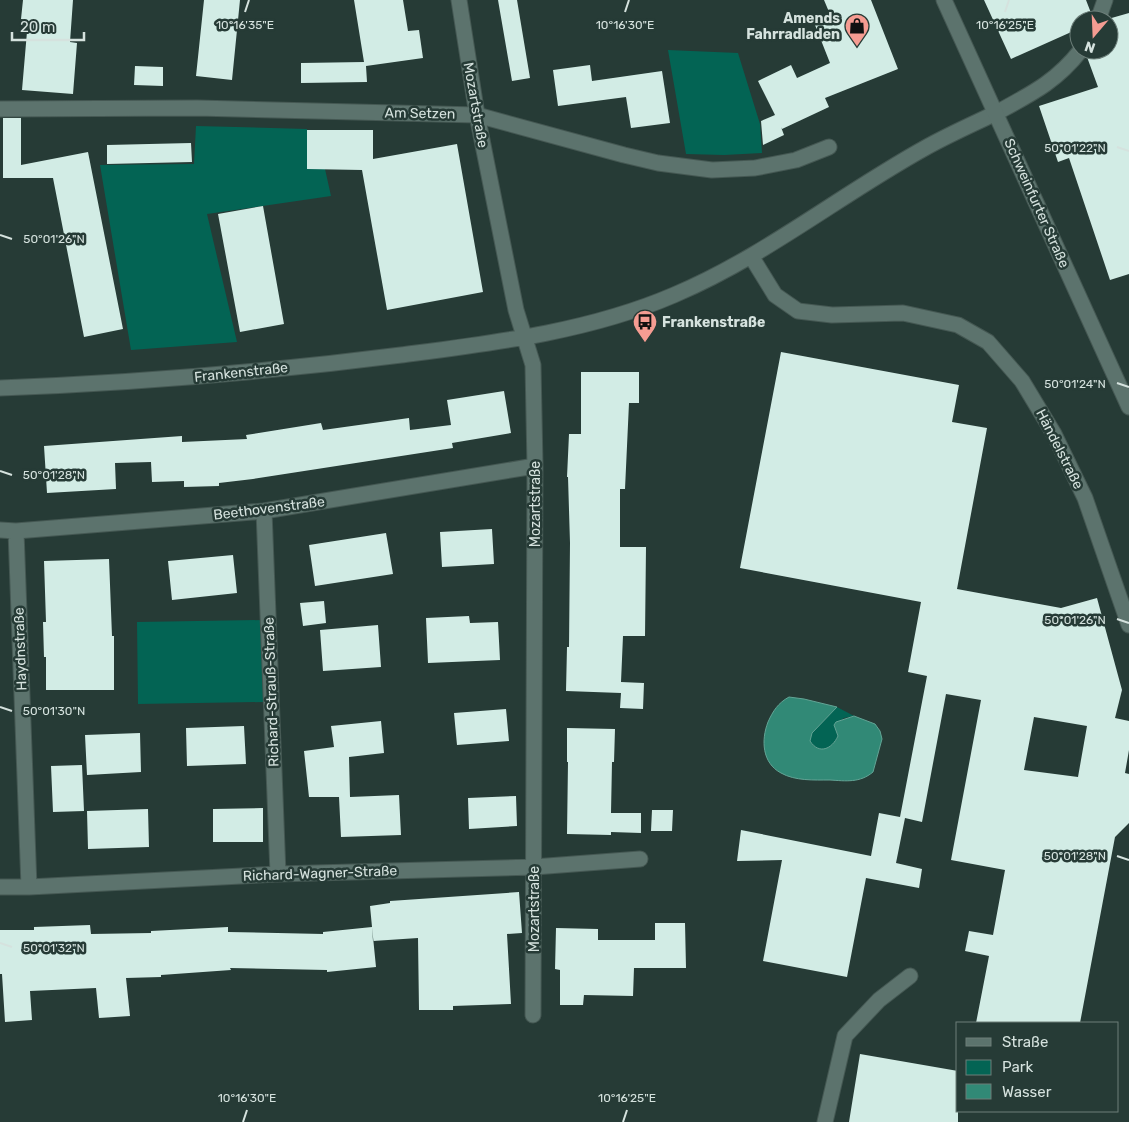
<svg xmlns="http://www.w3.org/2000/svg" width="1129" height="1122" viewBox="0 0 1129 1122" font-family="Rubik,sans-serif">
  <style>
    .green { fill: #036454 }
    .water { fill: #318976; stroke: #62a495 }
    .building { fill: #d2ece5; fill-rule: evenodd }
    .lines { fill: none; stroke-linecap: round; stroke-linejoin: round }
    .lane-casing { stroke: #455853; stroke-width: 17 }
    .street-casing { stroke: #455853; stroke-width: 17 }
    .secondary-casing { stroke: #455853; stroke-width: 17 }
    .lane { stroke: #5c736d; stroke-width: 15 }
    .street { stroke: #5c736d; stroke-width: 15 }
    .secondary { stroke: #5c736d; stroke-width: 15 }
    .ticks { fill: none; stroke: #d5e2de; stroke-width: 2 }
    .labels { text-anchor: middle; stroke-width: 5; stroke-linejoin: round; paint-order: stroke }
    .poi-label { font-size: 14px; font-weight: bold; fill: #d5e2de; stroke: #263b36; text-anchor: end }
    .street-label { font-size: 14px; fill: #d5e2de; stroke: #263b36 }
    .ticks-label { font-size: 12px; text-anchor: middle; fill: #d5e2de; stroke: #263b36; stroke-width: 5; stroke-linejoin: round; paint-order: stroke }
  </style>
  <rect width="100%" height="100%" fill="#263b36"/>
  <path class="green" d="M668 50 738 53 760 124 762 153 724 155 686 154Z
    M196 126 307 129V169H325L331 196 207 214 237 342 131 350 100 165 194 164Z
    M262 620 263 702 138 704 137 622Z
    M837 707 854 716 844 718 834 725 838 736C832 749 819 755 810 741L812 733Z"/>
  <path class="water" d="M789 697 804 699 837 707 812 733 810 741C819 755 832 749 838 736L834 725 836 722 854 716 875 724 880 731 882 739 873 772C860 783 846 781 830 780 814 780 795 781 781 773 762 763 761 740 768 722 773 711 778 703 789 697Z"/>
  <path class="building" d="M23 0H73L70 42 77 43 73 94 22 90 28 20 21 19Z
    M204 0H240L232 80 196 76Z
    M354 0H403L408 31 419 30 423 58 366 66 367 82 301 83V63L364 62Z
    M498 0H517L530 78 512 81Z
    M824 0H871L898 69 825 98 829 107 782 129 781 127 784 135 763 145 761 121 775 115 758 81 791 65 797 78 830 63 815 25 832 19Z
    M984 0H1086L1091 13 1089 20H1079V33L1078 29 1011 59Z
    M1129 13V274L1110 280 1069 158 1058 162 1039 106 1098 87 1087 57 1090 50H1109L1108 19Z
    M590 65 592 81 662 71 670 123 631 128 626 97 558 106 553 70Z
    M135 66 163 67V86L134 85Z
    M3 118H21V165L88 152 123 329 84 337 53 178H3Z
    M307 130H373V159L457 144 483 292 387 310 362 170 307 169Z
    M191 143 192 162 107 164V145Z
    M263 206 284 324 240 332 218 214Z
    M781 352 959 385 952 422 987 428 957 589 1061 608 1097 598 1122 690 1115 718 1129 721V750L1125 773 1129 774V823L1115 837 1080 1023H976L989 956 965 951 969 931 993 935 1005 870 951 860 981 700 946 694 922 822 905 818 896 863 922 869 919 888 866 878 847 977 763 961 782 860 737 861 741 830 871 856 879 813 900 817 927 676 908 672 921 602 740 568ZM1034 717 1087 726 1078 777 1024 770Z
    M581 372H639V403H629L625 489H620V547H646L645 636H623L621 682 644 683 643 709 620 708 621 693 566 691 567 647H569L570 543 568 477H567L569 434H581Z
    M504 391 511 433 452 443 453 448 253 479 219 483V486L184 487V481L152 482 151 462 115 463 116 489 47 493 44 446 182 436V442L247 439 246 435 321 423 323 430 409 418 410 430 451 425 447 400Z
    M492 529 494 564 442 567 440 532Z
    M386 533 393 574 315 586 309 545Z
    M233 555 237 593 172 600 168 561Z
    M109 559 112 636H114V690H46V657H44L43 622H46L44 561Z
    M324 601 326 623 303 626 300 603Z
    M469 616 470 623 498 622 500 660 428 663 426 618Z
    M378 625 381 667 323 671 320 630Z
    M506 709 509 741 457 745 454 713Z
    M381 721 384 753 349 757 350 797 399 795 401 835 341 837 339 797H344H309L304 751 334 747 331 726Z
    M244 726 246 764 187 766 186 728Z
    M567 728 615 729 614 762H612L611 813H641V833L611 832V835L567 834 568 762H567Z
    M140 733 141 772 87 775 85 735Z
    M82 765 84 811 53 812 51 766Z
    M516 796 517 826 469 829 468 798Z
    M263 808V842H213V809Z
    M148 809 149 847 88 849 87 811Z
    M652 810H673L672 831H651Z
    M519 892 522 933 507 934 511 1004 453 1006V1010H419L418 938 373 941 372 927 376 967 327 972V970L230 968 231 970 161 975V977L126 978 130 1016 99 1018 96 988 30 991 32 1020 5 1022 2 974H0V930H34V927L90 925 91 934 151 933V931L228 927V932L323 934V932L372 927 370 906 390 903V901Z
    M655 923H685L686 968H634L633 996 584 995 583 1005H560V970L555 969 556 928 598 929V940H655Z
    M860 1054 958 1071V1122H849Z"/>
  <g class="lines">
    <defs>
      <path id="lane" d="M1098 20 1105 0
        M996 113C1031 94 1056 82 1081 50
        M825 1122 845 1036 879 1000 910 976"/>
      <path id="street" d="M459 0 477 115 516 310 533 365 535 466 533 1015
        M0 109 197 108 477 115 624 155 658 163 712 170 755 168 796 160 829 147
        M751 256 775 295 798 311 832 315 903 313 958 325 988 342 1022 381 1054 434 1085 498 1129 625
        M0 388C134 383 268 372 401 355 493 343 588 332 674 295 764 257 840 195 925 148 948 135 973 124 996 113
        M264 511 278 874
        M0 530 16 531 264 511 535 466
        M16 531 29 887
        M0 887H29L278 874 534 867 640 859"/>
      <path id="secondary" d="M944 0 1129 407"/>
    </defs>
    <use href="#lane" class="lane-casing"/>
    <use href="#street" class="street-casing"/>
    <use href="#secondary" class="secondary-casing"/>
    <use href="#lane" class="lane"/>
    <use href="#street" class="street"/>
    <use href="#secondary" class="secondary"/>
  </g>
  <path class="ticks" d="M245 12 249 0M625 12 629 0M1005 12 1009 0M1117 147 1129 151M0 235 12 239M1117 383 1129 387M0 471 12 475M1117 619 1129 623M0 707 12 711M1117 856 1129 860M0 943 12 947M243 1122 247 1110M623 1122 627 1110"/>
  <defs>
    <symbol id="shop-pin" viewBox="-11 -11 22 30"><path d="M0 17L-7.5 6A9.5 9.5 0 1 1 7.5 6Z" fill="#f59c92" stroke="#263b36"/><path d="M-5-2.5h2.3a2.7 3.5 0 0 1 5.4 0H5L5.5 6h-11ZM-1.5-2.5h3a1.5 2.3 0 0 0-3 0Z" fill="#111"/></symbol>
    <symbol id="bus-pin" viewBox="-11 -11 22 30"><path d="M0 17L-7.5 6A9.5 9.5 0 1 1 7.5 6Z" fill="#f59c92" stroke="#263b36"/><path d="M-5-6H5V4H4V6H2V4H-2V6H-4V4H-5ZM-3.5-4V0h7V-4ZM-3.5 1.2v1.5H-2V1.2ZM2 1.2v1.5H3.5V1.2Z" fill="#111"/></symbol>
  </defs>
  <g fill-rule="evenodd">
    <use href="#shop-pin" x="843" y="12" width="28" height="38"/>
    <use href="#bus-pin" x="631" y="308" width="28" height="38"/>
  </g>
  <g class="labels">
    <g class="poi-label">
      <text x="840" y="23">Amends<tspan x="840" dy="16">Fahrradladen</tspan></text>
      <text x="662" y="327" text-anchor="start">Frankenstraße</text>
    </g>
    <g class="street-label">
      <text transform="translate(476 105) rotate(80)" y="5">Mozartstraße</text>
      <text transform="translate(420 113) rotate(1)" y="5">Am Setzen</text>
      <text transform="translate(1037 203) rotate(66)" y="5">Schweinfurter Straße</text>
      <text transform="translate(241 372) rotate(-6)" y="5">Frankenstraße</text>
      <text transform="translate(1060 449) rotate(63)" y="5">Händelstraße</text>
      <text transform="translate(535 504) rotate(-90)" y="5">Mozartstraße</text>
      <text transform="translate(269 508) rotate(-7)" y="5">Beethovenstraße</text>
      <text transform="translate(20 649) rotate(-92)" y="5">Haydnstraße</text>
      <text transform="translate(271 692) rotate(-92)" y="5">Richard-Strauß-Straße</text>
      <text transform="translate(320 873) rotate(-2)" y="5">Richard-Wagner-Straße</text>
      <text transform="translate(534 909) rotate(-90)" y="5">Mozartstraße</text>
    </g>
  </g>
  <g class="ticks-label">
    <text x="245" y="29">10°16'35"E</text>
    <text x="625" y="29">10°16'30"E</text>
    <text x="1005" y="29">10°16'25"E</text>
    <text x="1075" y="152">50°01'22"N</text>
    <text x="54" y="243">50°01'26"N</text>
    <text x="1075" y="388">50°01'24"N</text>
    <text x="54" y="479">50°01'28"N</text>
    <text x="1075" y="624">50°01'26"N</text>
    <text x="54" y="715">50°01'30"N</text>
    <text x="1075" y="860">50°01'28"N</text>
    <text x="54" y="952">50°01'32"N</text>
    <text x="247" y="1102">10°16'30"E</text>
    <text x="627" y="1102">10°16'25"E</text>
  </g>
  <rect x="956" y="1022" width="162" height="90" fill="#263b36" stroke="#6c7e79"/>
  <rect x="966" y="1038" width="25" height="8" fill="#5c736d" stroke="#6c7e79"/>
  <text x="1002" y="1047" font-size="15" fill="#d5e2de">Straße</text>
  <rect x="966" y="1060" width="25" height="15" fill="#036454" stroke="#6c7e79"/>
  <text x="1002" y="1072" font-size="15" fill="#d5e2de">Park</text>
  <rect x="966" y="1084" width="25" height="15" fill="#318976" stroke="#6c7e79"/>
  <text x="1002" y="1097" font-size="15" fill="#d5e2de">Wasser</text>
  <g transform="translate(1094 35) rotate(199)"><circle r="24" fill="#263b36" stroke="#6c7e79"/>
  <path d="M0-4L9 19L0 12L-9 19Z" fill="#f59c92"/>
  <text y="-8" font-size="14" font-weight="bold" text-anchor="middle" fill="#d5e2de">N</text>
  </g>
  <path d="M12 32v8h72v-8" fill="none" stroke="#d5e2de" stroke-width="2.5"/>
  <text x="20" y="32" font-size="15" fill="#d5e2de" stroke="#263b36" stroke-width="4" paint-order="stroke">20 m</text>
</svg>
